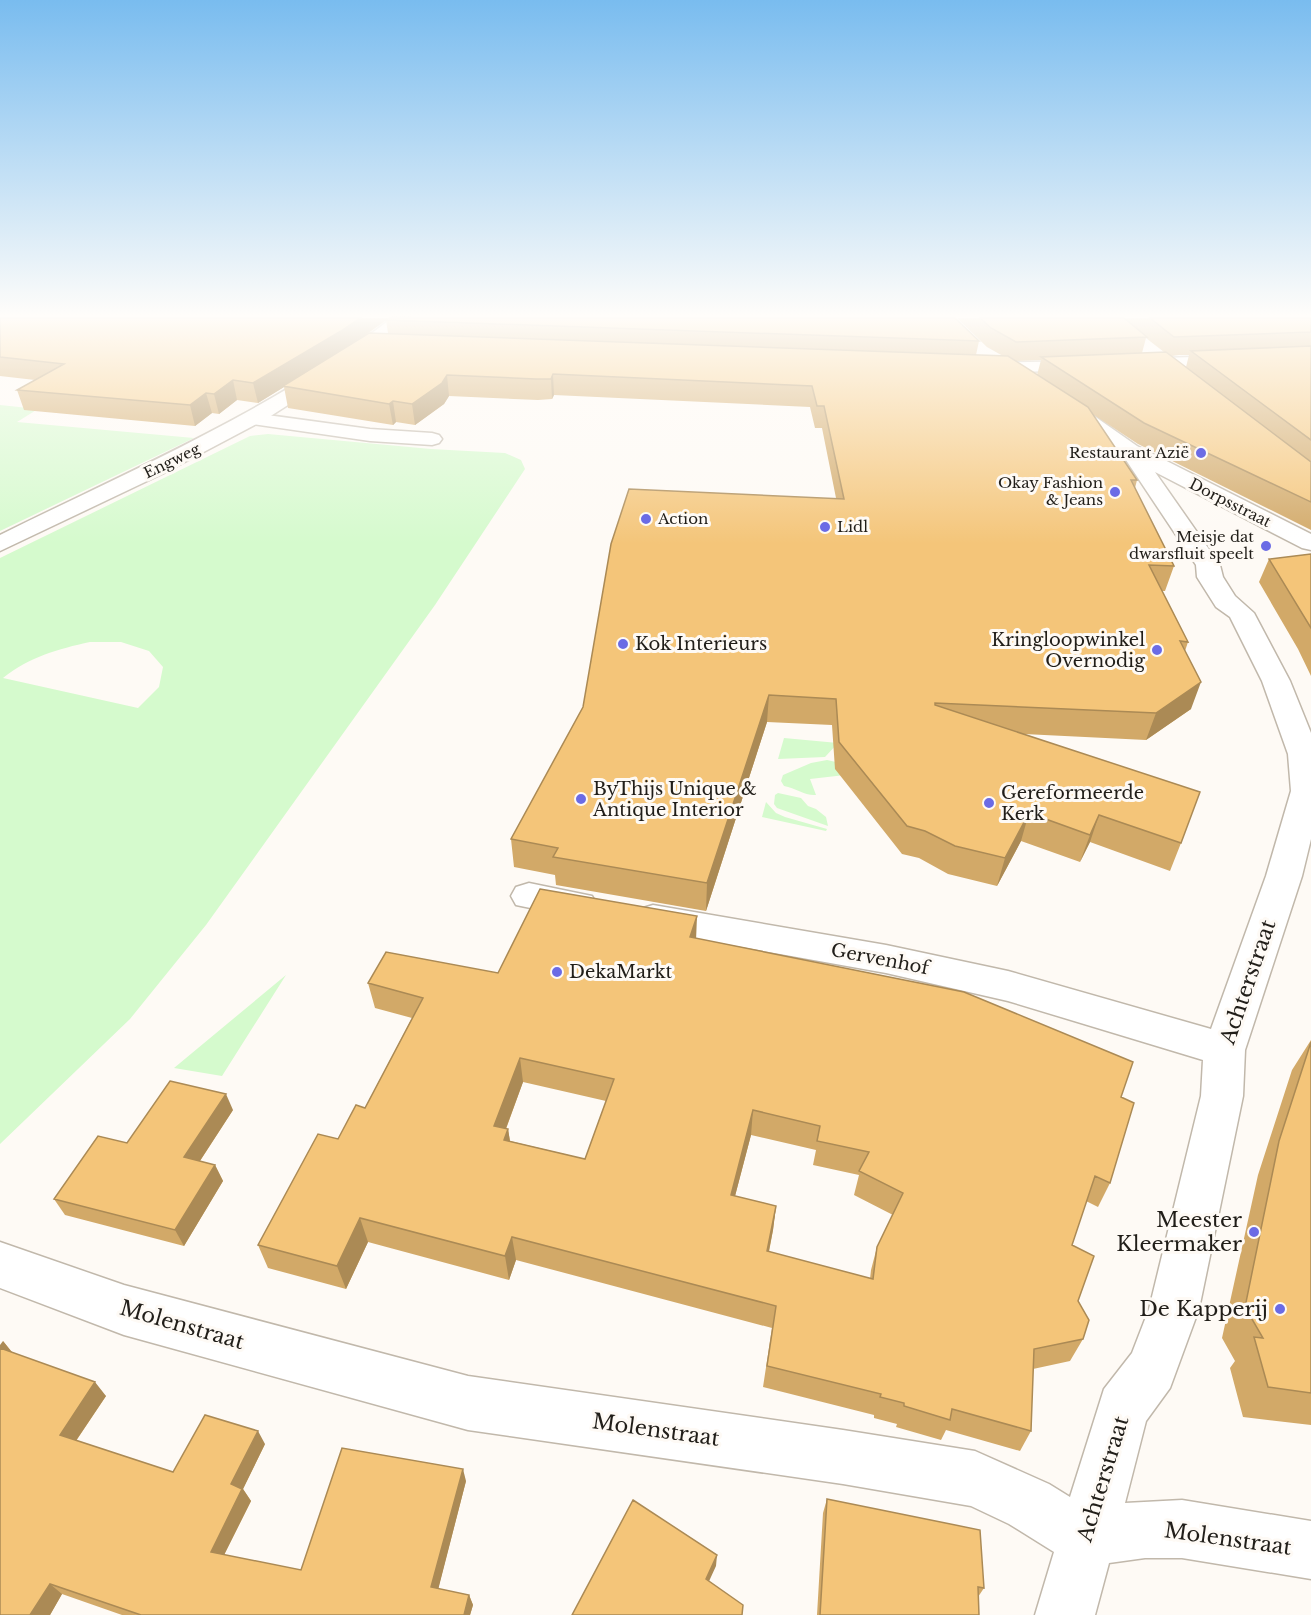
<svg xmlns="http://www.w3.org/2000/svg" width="1311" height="1615" viewBox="0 0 1311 1615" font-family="'Libre Baskerville',serif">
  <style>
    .green { fill: #d5facd; fill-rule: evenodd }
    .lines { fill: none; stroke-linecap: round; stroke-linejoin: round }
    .street-casing { stroke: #c1b8ab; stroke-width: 3 }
    .secondary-casing { stroke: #c1b8ab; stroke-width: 3 }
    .street { fill: #fff; fill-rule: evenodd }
    .secondary { fill: #fff; fill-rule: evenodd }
    .wall { fill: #d2a968; fill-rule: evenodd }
    .shaded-wall { fill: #ab8a55 }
    .building { fill: #f4c579; stroke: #ab8a55; stroke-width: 1.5; fill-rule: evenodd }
    .poi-dot { fill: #6b6be5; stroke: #fefaf5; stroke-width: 2 }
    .labels { text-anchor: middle; stroke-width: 6; stroke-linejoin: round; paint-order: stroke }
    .far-poi-label { font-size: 15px; fill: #211e19; stroke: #fefaf5; text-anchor: end }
    .far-street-label { font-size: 15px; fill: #211e19; stroke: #fefaf5 }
    .poi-label { font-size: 18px; fill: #211e19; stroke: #fefaf5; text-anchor: start }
    .street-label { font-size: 18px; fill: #211e19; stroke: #fefaf5 }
    .near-street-label { font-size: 21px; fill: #211e19; stroke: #fefaf5 }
    .near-poi-label { font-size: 21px; fill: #211e19; stroke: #fefaf5; text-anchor: end }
  </style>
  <rect width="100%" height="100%" fill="#fefaf5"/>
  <path class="green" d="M0 405 38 409 17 422 194 438 0 531Z
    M268 434 431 449 505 453 521 460 525 469 435 605 206 925 130 1019 0 1144V558L250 436ZM90 642H121L149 651 163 667 159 687 138 708 3 678C29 657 58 649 90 642Z
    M784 738 838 743 825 757 778 759Z
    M827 760 836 762 854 774 810 779 816 795C805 796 796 788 784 786L781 781 783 775 811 763Z
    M778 793 801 798 808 806 816 809 826 817 828 826 777 808 774 804 775 795Z
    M766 802 776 813 785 817 827 829 826 831 762 817Z
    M286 975 222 1076 174 1068Z"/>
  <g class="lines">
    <defs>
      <path id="street" d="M1311 353V363L1134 369 1128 368 1125 364 1128 360 1134 359Z
        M1082 361 1088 362 1091 366 1088 370 981 373 975 372 972 368 975 364 981 363Z
        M1070 402 1077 404 1137 446 1311 534V550L1302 548 1155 472 1220 565 1223 577 1235 596 1254 613 1290 681 1311 733V839L1302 876 1245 1050 1243 1096 1199 1309 1170 1388 1146 1421 1125 1503 1182 1500 1311 1521V1579L1182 1558H1145L1109 1563 1095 1615H1035L1054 1552 1009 1524 971 1506 843 1484 468 1430 124 1335 0 1288V1242L124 1285 468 1376 843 1430 975 1451 1049 1484 1070 1497 1104 1389 1132 1353 1149 1309 1201 1096 1203 1060 1008 1001 886 973 653 931 640 927 635 918 640 909 653 905 886 945 1008 971 1211 1029 1266 876 1291 791 1288 754 1262 681 1230 617 1216 607 1197 577 1196 565 1122 454 1063 412 1060 408 1063 404Z
        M253 413 370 429 432 433 439 435 442 439 439 443 432 445 370 441 246 423 243 419 246 415Z
        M529 883 592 896 597 905 592 914 579 918 516 905 511 896 516 887Z"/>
      <path id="secondary" d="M392 318H411L363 357 266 419 164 473 0 551V535C137 467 270 412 392 318Z"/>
    </defs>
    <use href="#street" class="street-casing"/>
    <use href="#secondary" class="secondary-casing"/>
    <use href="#street" class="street"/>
    <use href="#secondary" class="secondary"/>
  </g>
  <path class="wall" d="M0 318H389L363 337 388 333 386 320 979 341 976 355 1003 356 987 347 957 318H1311V530L1138 444 1091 413 1137 480 1135 488 1174 566 1165 591H1162L1188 642 1185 651 1191 709 1146 740 1024 734 1181 843 1170 871 1090 842 1080 862 1021 841 997 886 948 874 919 858 902 854 835 769 832 725 767 722 706 911 556 885 555 875 514 867 511 839 836 498 822 428H815L810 407 554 395 552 399 538 400 449 396 444 404 415 425 396 422 393 425 288 408 284 387 258 403 237 400 219 414 212 413 195 426 24 410 17 390 35 380 0 376ZM1146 338 1164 352 1142 353ZM1179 355H1189L1186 367 1172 356ZM1041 360 1037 375 1016 361Z
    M1311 554V676L1298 649 1259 582 1269 559Z
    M696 939 1121 1097 1110 1183 1098 1207 1086 1201 1072 1245 1083 1339 1070 1361 1033 1369 1031 1431 1020 1451 946 1430 941 1440 896 1427 897 1424 874 1418V1415L763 1387 772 1328 516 1260 509 1280 368 1242 346 1289 268 1268 258 1245 338 1139 365 1108 412 1018 375 1008 368 983 498 973ZM523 1082 606 1101 585 1159 510 1141 508 1129H506ZM751 1135 816 1150 813 1165 859 1175 854 1195 893 1215 877 1247 871 1270 870 1279 769 1252 773 1230 776 1206 735 1196Z
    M1311 1040V1425L1243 1417 1230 1368 1235 1361 1222 1338 1258 1175 1292 1070Z
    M233 1110 200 1161 215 1165 223 1181 184 1246 65 1215 54 1199 127 1143Z
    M3 1341 12 1352 106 1396 76 1441 173 1472 265 1444 243 1489 251 1501 224 1555 301 1570 466 1481 438 1589 469 1595 473 1605 470 1615H122L62 1594 50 1615Z
    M827 1499 984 1588 978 1597 979 1615H817L823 1513Z"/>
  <path class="shaded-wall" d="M360 318H389L344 350 258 403 253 383Z
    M553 374 554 395 552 399 551 379Z
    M447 375 449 396 444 404 415 425 412 404Z
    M233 380 237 400 219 414 214 394Z
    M206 393 212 413 195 426 190 405Z
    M393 401 396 422 393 425 389 404Z
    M1201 682 1191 709 1146 740 1156 713Z
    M769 695 767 722 706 911 707 883Z
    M1029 813 1021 841 997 886 1005 858Z
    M1099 815 1090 842 1080 862 1090 835Z
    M697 916 696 941 690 937Z
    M520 1058 523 1082 498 1150 494 1126Z
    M226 1094 233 1110 192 1173 184 1157Z
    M753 1110 751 1135 729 1219 731 1195Z
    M508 1129 512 1154 504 1140Z
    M215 1165 223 1181 184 1246 175 1230Z
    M776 1206 773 1230 764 1275 767 1251Z
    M360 1218 368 1242 346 1289 337 1266Z
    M512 1237 516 1260 509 1280 505 1256Z
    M3 1341 14 1355 0 1349V1345Z
    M95 1382 106 1396 71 1448 60 1435Z
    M258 1431 265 1444 243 1489 251 1501 220 1563 211 1552 231 1484Z
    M463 1469 466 1481 436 1598 431 1587Z
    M717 1555 716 1566 705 1590 706 1579Z
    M50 1584 62 1594 50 1615H30Z
    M469 1595 473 1605 470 1615H464Z"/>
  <path class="building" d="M0 318H360L341 331 253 383 233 380 214 394 206 393 190 405 17 390 64 364 0 357Z
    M389 318H955L979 341 386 320Z
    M980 318H1124L1147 337 1016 342 991 328Z
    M1150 318H1311V332L1174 337Z
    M369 333 1008 356 1088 407 1137 480H1131L1174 566 1149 565 1188 642 1180 641 1201 682 1156 713 935 703V705L1200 792 1181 843 1099 815 1090 835 1029 813 1005 858 955 846 925 831 907 826 839 742 836 699 769 695 707 883 553 857 558 848 511 839 583 707 611 544 629 489 844 499 824 406H817L812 386 553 374 551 379H536L447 375 442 383 412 404 393 401 389 404 283 386Z
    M1311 346V440L1191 351Z
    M1166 352 1311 462V502L1144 423 1041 357Z
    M1311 554V628L1269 559Z
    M540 889 697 916 690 937 964 992 1133 1062 1121 1097 1134 1103 1110 1183 1095 1176 1072 1245 1094 1256 1078 1301 1089 1320 1083 1339 1034 1349 1031 1431 952 1409 950 1420 904 1406V1403L880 1397 881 1394 767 1366 776 1306 512 1237 505 1256 360 1218 337 1266 258 1245 318 1134 338 1139 356 1105 365 1108 423 998 368 983 386 952 498 973ZM520 1058 614 1079 585 1159 504 1140 508 1129 494 1126ZM753 1110 820 1126 817 1141 869 1152 859 1171 903 1193 877 1247 873 1279 767 1251 776 1206 731 1195Z
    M1311 1042V1393L1268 1387 1254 1337 1263 1338 1245 1307 1279 1141Z
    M170 1081 226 1094 184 1157 215 1165 175 1230 54 1199 98 1136 127 1143Z
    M0 1348 95 1382 60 1435 173 1472 205 1415 258 1431 231 1484 242 1489 211 1552 301 1570 342 1448 463 1469 431 1587 469 1595 464 1615H141L50 1584 30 1615H0Z
    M827 1499 980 1530 984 1588 978 1587 979 1615H820Z
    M633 1500 717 1555 706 1579 743 1605 742 1615H572Z"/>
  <linearGradient id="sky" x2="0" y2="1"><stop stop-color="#79bcef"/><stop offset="0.58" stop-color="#fffdfa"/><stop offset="1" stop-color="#fffdfa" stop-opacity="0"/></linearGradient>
  <rect width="1311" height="544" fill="url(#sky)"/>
  <g class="poi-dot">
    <circle cx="1201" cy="453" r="6"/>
    <circle cx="1115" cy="492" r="6"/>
    <circle cx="646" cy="519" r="6"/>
    <circle cx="825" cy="527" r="6"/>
    <circle cx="1266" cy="546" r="6"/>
    <circle cx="623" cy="644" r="6"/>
    <circle cx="1157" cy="650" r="6"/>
    <circle cx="581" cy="799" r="6"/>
    <circle cx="989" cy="803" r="6"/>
    <circle cx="557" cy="972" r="6"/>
    <circle cx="1254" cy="1232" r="6"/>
    <circle cx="1280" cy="1309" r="6"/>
  </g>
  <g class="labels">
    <g class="far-poi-label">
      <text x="1189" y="458">Restaurant Azië</text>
      <text x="1103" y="488">Okay Fashion<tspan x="1103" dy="17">&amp; Jeans</tspan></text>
      <text x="658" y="524" text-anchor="start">Action</text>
      <text x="837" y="532" text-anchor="start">Lidl</text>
      <text x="1254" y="542">Meisje dat<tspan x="1254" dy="17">dwarsfluit speelt</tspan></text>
    </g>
    <g class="far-street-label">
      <text transform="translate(172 461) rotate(-26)" y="5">Engweg</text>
      <text transform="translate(1230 503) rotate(27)" y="5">Dorpsstraat</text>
    </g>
    <g class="poi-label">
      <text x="1145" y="646" text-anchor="end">Kringloopwinkel<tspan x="1145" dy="21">Overnodig</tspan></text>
      <text x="635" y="650">Kok Interieurs</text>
      <text x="593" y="795">ByThijs Unique &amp;<tspan x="593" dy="21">Antique Interior</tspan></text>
      <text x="1001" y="799">Gereformeerde<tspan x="1001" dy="21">Kerk</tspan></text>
      <text x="569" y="978">DekaMarkt</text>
    </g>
    <g class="street-label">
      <text transform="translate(880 959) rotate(11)" y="6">Gervenhof</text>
    </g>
    <g class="near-street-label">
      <text transform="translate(1248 982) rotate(-71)" y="7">Achterstraat</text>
      <text transform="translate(182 1325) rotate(16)" y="7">Molenstraat</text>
      <text transform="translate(656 1430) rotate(8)" y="7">Molenstraat</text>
      <text transform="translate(1103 1479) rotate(-73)" y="7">Achterstraat</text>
      <text transform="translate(1228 1539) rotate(8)" y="7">Molenstraat</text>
    </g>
    <g class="near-poi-label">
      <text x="1242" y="1227">Meester<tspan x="1242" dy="24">Kleermaker</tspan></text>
      <text x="1268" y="1316">De Kapperij</text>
    </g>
  </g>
</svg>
